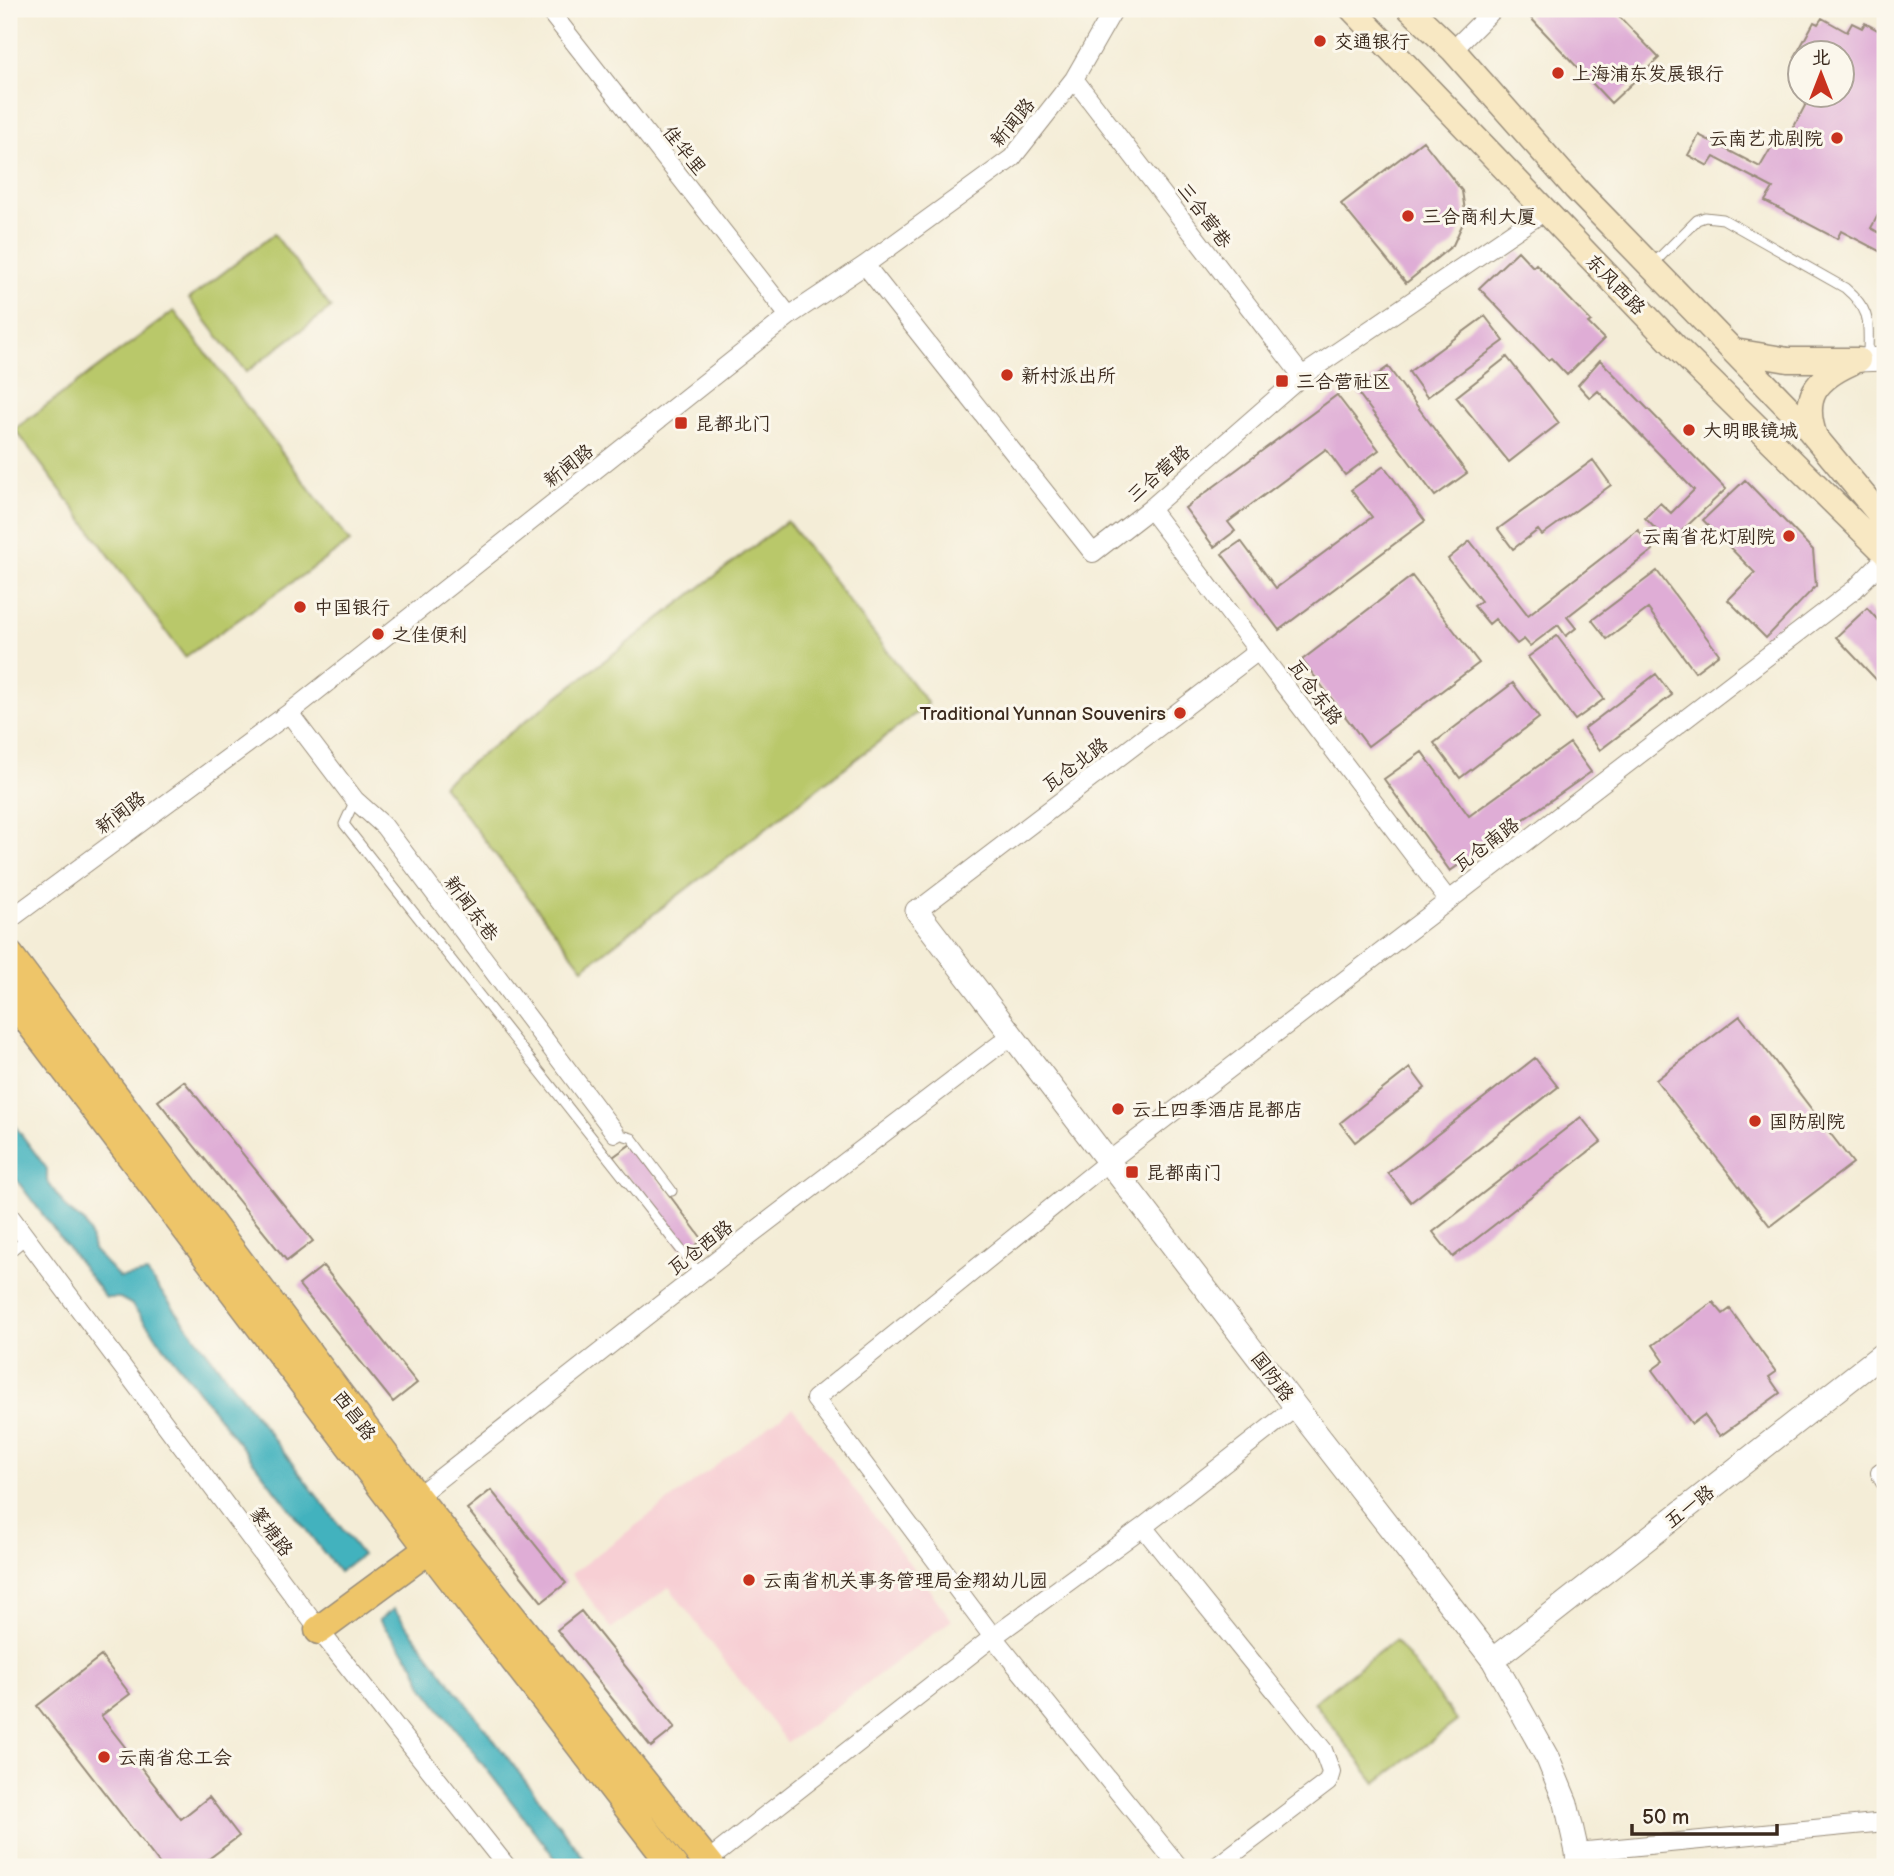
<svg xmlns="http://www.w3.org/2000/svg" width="1894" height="1876" viewBox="0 0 1894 1876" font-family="'Balsamiq Sans','LXGW WenKai TC',sans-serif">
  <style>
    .built { fill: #f7cfd4 }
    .green { fill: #b9c86b; stroke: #7a7944; stroke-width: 2 }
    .water { fill: #43b2be; stroke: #3f6e6e; stroke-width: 2 }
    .building { fill: #dfadd6 }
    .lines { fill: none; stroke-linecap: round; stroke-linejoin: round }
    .service-casing { stroke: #988c7a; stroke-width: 11 }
    .minor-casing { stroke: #988c7a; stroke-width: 20 }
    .tertiary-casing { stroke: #988c7a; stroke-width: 25 }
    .secondary-casing { stroke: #988c7a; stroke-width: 27 }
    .primary-casing { stroke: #988c7a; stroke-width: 31 }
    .service { stroke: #fff; stroke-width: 9 }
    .minor { stroke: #fff; stroke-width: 18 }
    .tertiary { stroke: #fff; stroke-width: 23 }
    .secondary { stroke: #f8e8c3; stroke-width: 24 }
    .primary { stroke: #eec569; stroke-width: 28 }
    .poi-dot { fill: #c8321e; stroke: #fbf7ec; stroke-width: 2.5 }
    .labels { text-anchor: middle; stroke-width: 6; stroke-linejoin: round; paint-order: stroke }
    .poi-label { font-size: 19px; fill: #3b2a1e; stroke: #fbf7ec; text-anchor: start }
    .street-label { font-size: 19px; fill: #3b2a1e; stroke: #fbf7ec }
  </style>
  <rect width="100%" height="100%" fill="#fbf7ec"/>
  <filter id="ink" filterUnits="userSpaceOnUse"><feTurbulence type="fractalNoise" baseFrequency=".0143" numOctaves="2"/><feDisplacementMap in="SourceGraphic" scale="14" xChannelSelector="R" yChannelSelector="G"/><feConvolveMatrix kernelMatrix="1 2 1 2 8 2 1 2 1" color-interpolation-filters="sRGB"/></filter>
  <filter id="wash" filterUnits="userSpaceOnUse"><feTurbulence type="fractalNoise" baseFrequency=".00686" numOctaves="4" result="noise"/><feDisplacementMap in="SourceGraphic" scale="28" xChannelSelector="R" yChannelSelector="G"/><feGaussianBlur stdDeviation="1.57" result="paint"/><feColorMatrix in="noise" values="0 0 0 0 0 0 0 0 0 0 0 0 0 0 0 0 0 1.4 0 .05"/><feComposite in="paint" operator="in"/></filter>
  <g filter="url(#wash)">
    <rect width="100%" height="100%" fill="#f4edd7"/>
    <path class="built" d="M793 1408 952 1620 787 1743 669 1587 612 1629 571 1574Z"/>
    <path class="green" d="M274 234 331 308 246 372 189 299Z
      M174 311 350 542 185 657 15 429Z
      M787 521 928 704 583 968 442 785Z
      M1395 1640 1457 1721 1376 1783 1314 1702Z"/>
    <path class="water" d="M9 1118 47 1169V1181L68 1210 84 1222 89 1232 93 1250 120 1278 147 1273 362 1555 339 1572 131 1304 120 1298H106L9 1170Z
      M394 1609 591 1867H562L424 1688 415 1666 379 1620Z"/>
    <g id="blocks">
      <path class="building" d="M1535 9H1612L1659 58 1611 103 1528 15Z
        M1822 18 1847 32 1852 23 1862 28 1865 23 1885 34V186L1880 196 1885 199V202L1871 228 1885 236V254L1841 231 1837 239 1765 201 1773 188 1714 157 1708 166 1688 155 1699 135 1760 167 1775 141 1784 146 1811 94H1842V52H1800V60L1795 57 1814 22 1818 24Z
        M1423 141 1462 191 1465 211 1464 221 1453 245 1406 283 1341 204Z
        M1518 251 1533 267 1536 264 1591 321 1588 323 1604 339 1567 375 1551 358 1548 360 1479 288Z
        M1485 316 1504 341 1427 397 1409 372Z
        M1507 357 1559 423 1509 462 1456 397Z
        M1600 360 1726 489 1669 543 1645 518 1660 503 1671 513 1694 490 1598 391 1590 398 1578 385Z
        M1388 367 1467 473 1435 496 1356 390Z
        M1337 395 1379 450 1345 475 1326 449 1228 522 1235 531 1214 547 1185 508Z
        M1593 460 1611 485 1542 535 1538 530 1513 549 1498 529Z
        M1384 466 1425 521 1279 630 1222 554 1241 541 1276 588 1372 517 1351 490Z
        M1745 480 1813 550 1816 586 1766 638 1728 600 1755 573 1703 520Z
        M1638 530 1653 550 1567 617 1576 628 1566 636 1558 625 1530 646 1524 639 1517 644 1495 619 1489 624 1474 606 1481 601 1448 559 1470 541 1528 615Z
        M1657 571 1719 654 1695 672 1648 609 1607 639 1592 620Z
        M1412 576 1479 663 1368 746 1302 660Z
        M1867 608 1885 628V689L1836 637Z
        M1557 636 1604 699 1575 720 1528 657Z
        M1656 674 1672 695 1600 750 1584 729Z
        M1513 683 1539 718 1460 778 1434 743Z
        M1570 743 1591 772 1450 871 1384 779 1422 752 1469 816Z
        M1740 1016 1853 1163 1770 1226 1656 1080Z
        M1535 1058 1558 1087 1411 1202 1388 1173Z
        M1410 1068 1425 1088 1355 1142 1340 1123Z
        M184 1081 313 1241 287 1261 158 1101Z
        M1581 1117 1601 1142 1453 1257 1433 1232Z
        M631 1144 703 1240 685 1253 613 1157Z
        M323 1266 417 1383 393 1402 299 1285Z
        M1713 1302 1723 1314 1730 1309 1776 1372 1769 1377 1780 1393 1720 1436 1704 1415 1692 1424 1652 1370 1664 1361 1653 1345Z
        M491 1490 566 1583 542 1602 467 1509Z
        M581 1611 675 1728 651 1747 557 1630Z
        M101 1656 130 1694 101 1716 181 1819 209 1797 239 1836 198 1867H162L37 1706Z"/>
    </g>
  </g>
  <g filter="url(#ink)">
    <use href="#blocks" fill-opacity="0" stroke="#988c7a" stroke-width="2"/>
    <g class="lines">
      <defs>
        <path id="service" d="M1653 264 1697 220 1705 217 1723 219 1845 288C1873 312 1868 323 1868 358
          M355 800 344 824 700 1274
          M615 1133 632 1138 672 1191
          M9 1253 26 1239"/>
        <path id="minor" d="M548 9 789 316
          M1453 50 1494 9
          M1074 79 1302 376
          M865 265 1093 553 1150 509 1302 376 1546 210
          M1150 509 1448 900
          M289 713 355 800 384 826 615 1133
          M917 911 1258 651
          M9 920 289 713 789 316 865 265 1012 158 1074 79 1114 9
          M9 1215 319 1630 507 1867
          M1880 1473 1885 1482
          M416 1497 729 1251 1012 1035
          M1143 1527 1323 1750 1331 1772 1328 1782 1216 1867
          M1577 1852 1885 1822
          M706 1862 993 1637 1143 1527 1296 1407
          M1179 1867 993 1637 815 1399 1109 1161 1855 589 1885 558"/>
        <path id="tertiary" d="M1858 360 1885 359
          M917 911 1296 1407 1493 1660 1548 1759 1566 1803 1577 1852 1578 1867
          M1493 1660 1885 1352"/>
        <path id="secondary" d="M1352 9 1676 347 1885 553
          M1410 9 1453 50 1576 189 1806 426 1885 521
          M1734 351 1788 360H1858
          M1815 437C1801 397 1816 379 1851 363"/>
        <path id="primary" d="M9 955 416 1497 711 1867
          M9 995 429 1549 674 1867
          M319 1630 429 1549"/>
      </defs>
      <use href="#service" class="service-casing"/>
      <use href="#minor" class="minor-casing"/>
      <use href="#tertiary" class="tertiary-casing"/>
      <use href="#secondary" class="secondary-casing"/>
      <use href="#primary" class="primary-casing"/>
      <use href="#service" class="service"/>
      <use href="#minor" class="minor"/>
      <use href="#tertiary" class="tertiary"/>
      <use href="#secondary" class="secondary"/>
      <use href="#primary" class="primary"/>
    </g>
  </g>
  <g class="poi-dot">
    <circle cx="1320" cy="41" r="7"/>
    <circle cx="1558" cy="73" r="7"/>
    <circle cx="1837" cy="138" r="7"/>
    <circle cx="1408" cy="216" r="7"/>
    <circle cx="1007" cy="375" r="7"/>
    <rect x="1275" y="374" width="14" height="14" rx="3.5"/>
    <rect x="674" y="416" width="14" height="14" rx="3.5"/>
    <circle cx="1689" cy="430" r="7"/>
    <circle cx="1789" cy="536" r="7"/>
    <circle cx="300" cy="607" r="7"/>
    <circle cx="378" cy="634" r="7"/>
    <circle cx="1180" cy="713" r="7"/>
    <circle cx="1118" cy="1109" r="7"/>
    <circle cx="1755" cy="1121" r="7"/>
    <rect x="1125" y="1165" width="14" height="14" rx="3.5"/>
    <circle cx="749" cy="1580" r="7"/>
    <circle cx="104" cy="1757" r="7"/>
  </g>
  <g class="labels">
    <g class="poi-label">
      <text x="1334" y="48">交通银行</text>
      <text x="1572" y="80">上海浦东发展银行</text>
      <text x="1823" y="145" text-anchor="end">云南艺术剧院</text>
      <text x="1422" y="223">三合商利大厦</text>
      <text x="1021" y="382">新村派出所</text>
      <text x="1296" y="388">三合营社区</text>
      <text x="695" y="430">昆都北门</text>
      <text x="1703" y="437">大明眼镜城</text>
      <text x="1775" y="543" text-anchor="end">云南省花灯剧院</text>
      <text x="314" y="614">中国银行</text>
      <text x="392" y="641">之佳便利</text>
      <text x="1166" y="720" text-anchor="end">Traditional Yunnan Souvenirs</text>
      <text x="1132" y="1116">云上四季酒店昆都店</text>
      <text x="1769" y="1128">国防剧院</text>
      <text x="1146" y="1179">昆都南门</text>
      <text x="763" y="1587">云南省机关事务管理局金翔幼儿园</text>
      <text x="118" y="1764">云南省总工会</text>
    </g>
    <g class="street-label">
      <text transform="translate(1012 122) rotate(-50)" y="7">新闻路</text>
      <text transform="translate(685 150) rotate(52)" y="7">佳华里</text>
      <text transform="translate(1205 215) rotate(53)" y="7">三合营巷</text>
      <text transform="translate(1616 284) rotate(46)" y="7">东风西路</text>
      <text transform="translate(568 465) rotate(-38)" y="7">新闻路</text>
      <text transform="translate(1158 473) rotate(-41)" y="7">三合营路</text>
      <text transform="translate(1316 692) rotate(53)" y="7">瓦仓东路</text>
      <text transform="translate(1075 764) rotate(-37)" y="7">瓦仓北路</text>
      <text transform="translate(120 812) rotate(-37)" y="7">新闻路</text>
      <text transform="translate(1486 844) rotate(-37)" y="7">瓦仓南路</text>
      <text transform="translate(472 908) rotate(53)" y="7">新闻东巷</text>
      <text transform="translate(700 1247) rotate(-38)" y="7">瓦仓西路</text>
      <text transform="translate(1273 1376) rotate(53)" y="7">国防路</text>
      <text transform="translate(355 1415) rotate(53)" y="7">西昌路</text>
      <text transform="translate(1689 1506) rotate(-38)" y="7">五一路</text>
      <text transform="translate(272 1531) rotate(53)" y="7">篆塘路</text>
    </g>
  </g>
  <rect width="1894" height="1876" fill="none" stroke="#fbf7ec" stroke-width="35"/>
  <g transform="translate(1821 74)"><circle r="33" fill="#fbf7ec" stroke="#aea59a" stroke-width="2"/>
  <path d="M0-5L12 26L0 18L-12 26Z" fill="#c8321e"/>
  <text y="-10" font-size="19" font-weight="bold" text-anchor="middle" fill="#3b2a1e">北</text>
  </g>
  <path d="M1632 1824v10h145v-10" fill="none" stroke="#3b2a1e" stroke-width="3.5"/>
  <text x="1642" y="1824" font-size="21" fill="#3b2a1e" stroke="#fbf7ec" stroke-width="5" paint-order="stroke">50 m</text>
</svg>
